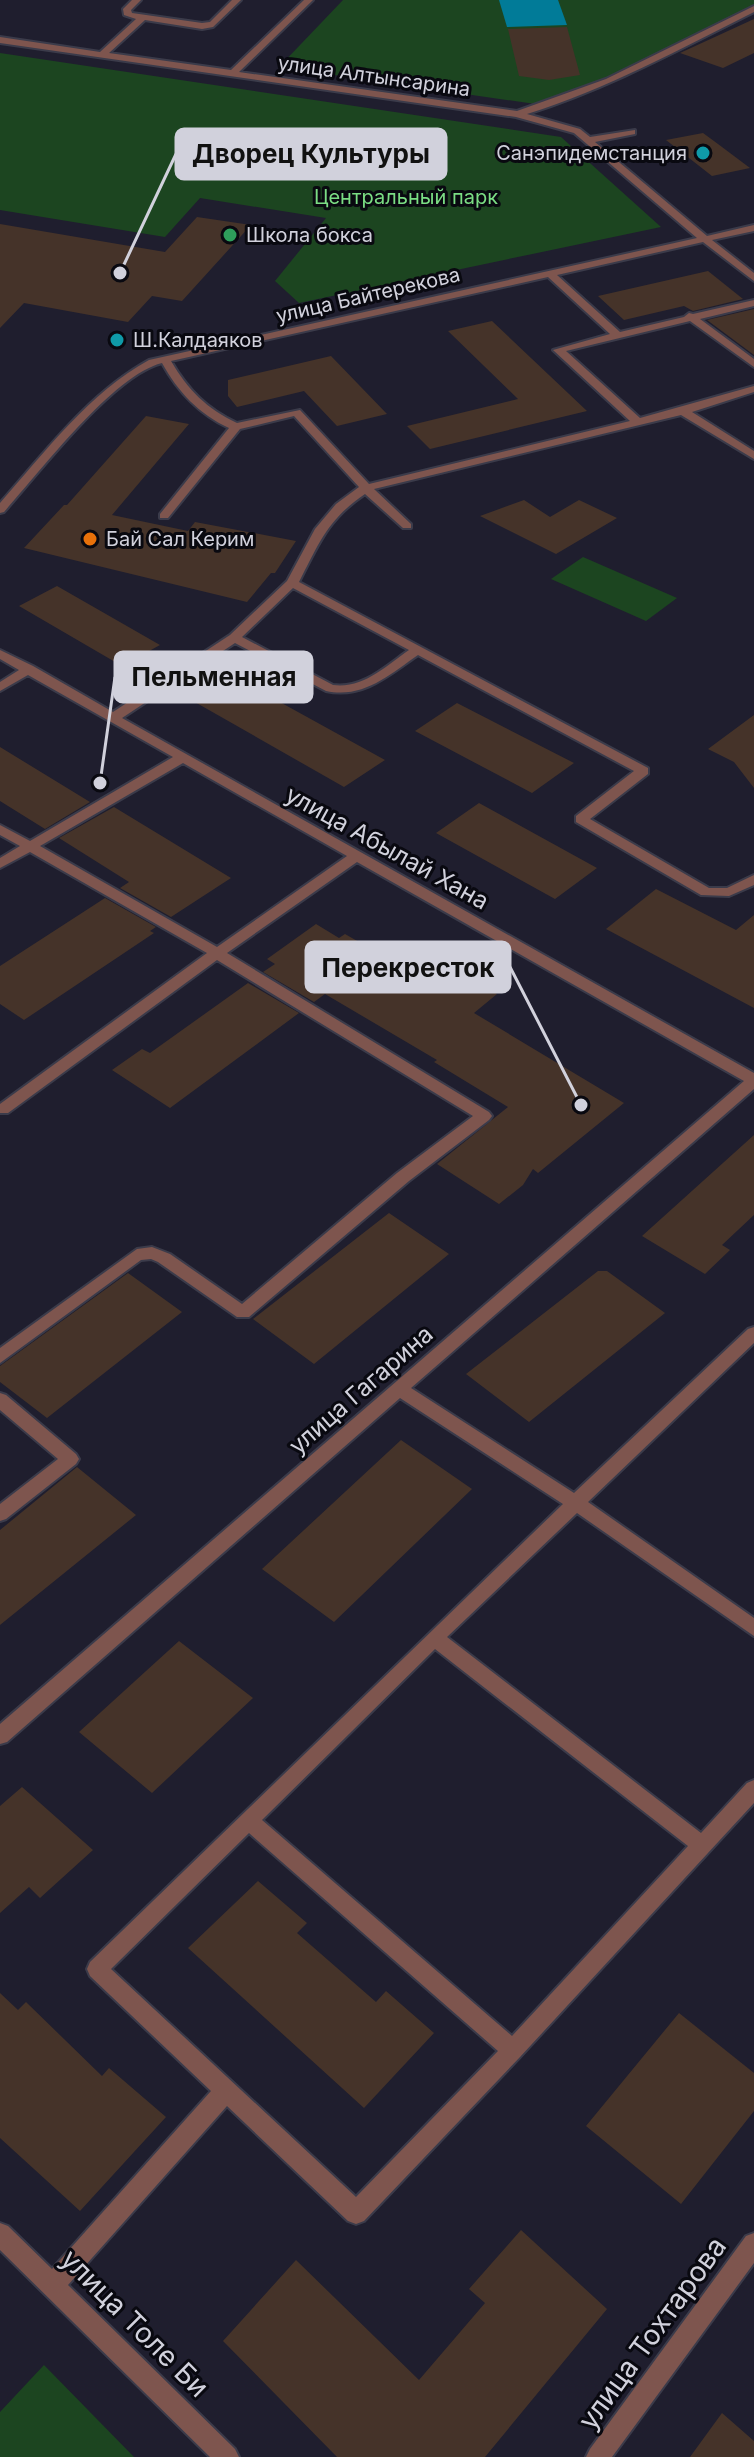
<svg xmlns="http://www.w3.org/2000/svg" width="754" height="2457" viewBox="0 0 754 2457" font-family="Inter,sans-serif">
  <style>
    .green { fill: #1c4520 }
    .water { fill: #017b98 }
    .building { fill: #453329 }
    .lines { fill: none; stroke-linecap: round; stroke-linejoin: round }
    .minor-casing { stroke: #3b3b4a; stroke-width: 4 }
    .minor { fill: #7e554e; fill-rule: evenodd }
    .culture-dot { fill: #0f9aa8; stroke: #090910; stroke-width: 3 }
    .leisure-dot { fill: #2e9e5b; stroke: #090910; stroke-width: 3 }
    .food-dot { fill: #e8710a; stroke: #090910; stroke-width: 3 }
    .labels { text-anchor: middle; stroke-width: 6; stroke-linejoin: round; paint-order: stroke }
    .far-street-label { font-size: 20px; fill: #d1d1dc; stroke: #090910 }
    .far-poi-label { font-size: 20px; fill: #d1d1dc; stroke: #090910; text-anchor: start }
    .far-park-label { font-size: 20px; fill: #7bdd84; stroke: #090910 }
    .street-label { font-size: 24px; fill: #d1d1dc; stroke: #090910 }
    .near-street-label { font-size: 28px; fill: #d1d1dc; stroke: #090910 }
    .leader { fill: none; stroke: #d1d1dc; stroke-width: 3 }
    .callout-dot { fill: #d1d1dc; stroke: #090910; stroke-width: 3 }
    .callout { fill: #d1d1dc; stroke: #d1d1dc; stroke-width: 3 }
    .callout-label { font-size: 26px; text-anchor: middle; font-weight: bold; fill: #111 }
  </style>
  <rect width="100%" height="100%" fill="#1f1e2e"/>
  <path class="green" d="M343 0H754V7L624 71 542 105 279 67Z
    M0 53 561 137 661 227 299 303 275 281 326 218 200 198 165 237 0 210Z
    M583 557 677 598 646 621 551 579Z
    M44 2365 134 2457H0V2412Z"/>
  <path class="water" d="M499 0H558L567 25 507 27Z"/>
  <path class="building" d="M754 19V53L723 68 680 53Z
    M567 27 580 75 549 80 519 76 508 29Z
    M703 133 718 144 750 168 712 176 666 140Z
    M197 217 251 225 182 301 152 296 128 322 24 303 0 328V224L165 252Z
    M708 271 743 299 693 311 684 306 624 320 598 296Z
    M754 309V355L707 320Z
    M492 321 587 411 430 449 407 426 518 399 448 331Z
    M331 356 387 414 337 426 304 391 237 407 228 396V380Z
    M146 416 189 424 112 515 188 531 195 522 296 541 275 573H271L247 602 24 548 64 505H67Z
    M524 500 550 517 579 500 617 518 556 554 480 516Z
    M57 586 160 645 122 666 19 606Z
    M227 673 385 760 344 787 186 697Z
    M457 703 574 763 532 793 415 731Z
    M754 715V788L734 762 708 749Z
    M0 747 90 802 45 829 0 801Z
    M479 803 597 868 555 899 436 833Z
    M114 807 231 878 171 917 120 888 129 882 59 838Z
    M656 889 736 930 754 915V1008L606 929Z
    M105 898 156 927 150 931 154 933 24 1020 0 1004V966Z
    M316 924 339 938 345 934 441 989 461 974 497 994 474 1013 624 1103 538 1173 533 1169 523 1185 499 1204 437 1164 508 1107 434 1062 437 1060 325 994 314 1002 263 972 275 964 267 959Z
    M248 983 299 1013 170 1108 112 1070 142 1049 150 1053Z
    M754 1135V1215L722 1245 730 1250 705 1274 642 1236Z
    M389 1213 449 1254 314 1364 253 1319Z
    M598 1271H607L665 1313 529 1422 466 1374Z
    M128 1273 182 1312 47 1418 0 1382V1366Z
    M401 1440 472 1489 334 1622 262 1569Z
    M77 1467 136 1515 0 1625V1530Z
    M179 1641 253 1698 152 1793 79 1732Z
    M22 1787 93 1850 40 1898 29 1887 0 1913V1806Z
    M258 1881 307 1923 297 1933 376 2002 386 1991 434 2033 364 2108 188 1948Z
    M0 1993 18 2010 26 2002 102 2076 109 2068 166 2117 80 2211 0 2138Z
    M679 2013 754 2073V2111L681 2204 586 2126Z
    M521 2230 607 2309 485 2457H337L223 2341 296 2260 419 2380 485 2303 469 2289Z
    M722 2413 754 2441V2457H690Z"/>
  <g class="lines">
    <defs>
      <path id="minor" d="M132 0H141L131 10 132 13 202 23 210 22 232 0H241L213 27 202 29 145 20 109 53 231 70 304 0H313L239 72 517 111 606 79 754 6V12C680 49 607 89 527 114L580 129 590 137 635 130V134L595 142 707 236 754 225V231L712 240 754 273V281L703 242 557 275 620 332 684 317 689 313 693 314 754 300V306L700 319 754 359V367L690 321 566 351 640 418 754 386V392L692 412 754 451V459L681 415 374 489 411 524V528H403L365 494C328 519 319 543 299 582L648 768V774L590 819 709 888H727L754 875V885L729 896 701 895 576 822V816L634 771 418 655C389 675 363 699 326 691L235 643 122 718 754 1073V1089L411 1388 574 1493 748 1329 754 1327V1343L588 1502 754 1618V1636L577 1513 447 1637 701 1833 747 1783 754 1780V1803L520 2057 364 2221 356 2224 348 2221 227 2106 68 2285 235 2449 239 2457H210L0 2250V2223L8 2226 52 2269 211 2091 90 1976 87 1969 90 1962 563 1504 400 1398 7 1742 0 1744V1724L744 1081 357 862 227 953 489 1112 492 1116 489 1120 409 1181 249 1317H237L158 1262 151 1259 141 1260 0 1363V1348L137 1249 152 1247 170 1254 242 1304 397 1173 473 1116 217 960 8 1113H0V1104L207 953 30 852 0 868V858L20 846 0 835V825L30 841 173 757 28 675 0 691V682L19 670 0 659V650L33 666 113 712 230 635 287 581 315 529 336 504 359 487 294 416 240 429 168 518H160V514L229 428C199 414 178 392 162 363 113 375 39 473 4 512L0 513V503C45 452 89 393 149 360L697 238 574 133 516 117 0 43V37L100 52 136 19 124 15 123 9ZM548 277 610 334 553 350 630 421 369 484 300 410 237 423C207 409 188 390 171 361ZM293 588 409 650C386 666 363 689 333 685L242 637ZM183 763 347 856 217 947 40 846ZM435 1649 688 1846 512 2036 262 1820ZM249 1833 498 2051 356 2197 111 1969Z
        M0 1393 6 1395 76 1454 79 1459 76 1464 6 1519 0 1521V1504L58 1459 0 1410Z
        M754 2233V2263L612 2457H586L590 2449 746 2236Z"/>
    </defs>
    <use href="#minor" class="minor-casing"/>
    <use href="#minor" class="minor"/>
  </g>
  <g class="culture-dot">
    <circle cx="703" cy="153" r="8"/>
    <circle cx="117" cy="340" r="8"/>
  </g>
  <circle class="leisure-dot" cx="230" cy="235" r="8"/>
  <circle class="food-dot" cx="90" cy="539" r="8"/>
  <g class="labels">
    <g class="far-street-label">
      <text transform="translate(374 76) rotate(8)" y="7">улица Алтынсарина</text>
      <text transform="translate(368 295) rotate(-13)" y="7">улица Байтерекова</text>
    </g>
    <g class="far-poi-label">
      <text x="687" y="160" text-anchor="end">Санэпидемстанция</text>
      <text x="246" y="242">Школа бокса</text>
      <text x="133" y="347">Ш.Калдаяков</text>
      <text x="106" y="546">Бай Сал Керим</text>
    </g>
    <g class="far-park-label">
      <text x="406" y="204">Центральный парк</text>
    </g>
    <g class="street-label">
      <text transform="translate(387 848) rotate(29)" y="8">улица Абылай Хана</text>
      <text transform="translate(361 1390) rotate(-41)" y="8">улица Гагарина</text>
    </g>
    <g class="near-street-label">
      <text transform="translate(135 2323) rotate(45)" y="10">улица Толе Би</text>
      <text transform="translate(652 2333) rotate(-54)" y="10">улица Тохтарова</text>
    </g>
  </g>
  <path class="leader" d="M120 273L176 154M100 783L115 677M581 1105L510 967"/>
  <g class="callout-dot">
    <circle cx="120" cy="273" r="8"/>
    <circle cx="100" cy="783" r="8"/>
    <circle cx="581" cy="1105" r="8"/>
  </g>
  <g class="callout">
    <rect x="176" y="129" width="270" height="50" rx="8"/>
    <rect x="115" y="652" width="197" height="50" rx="8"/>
    <rect x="306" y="942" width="204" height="50" rx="8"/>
  </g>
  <g class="callout-label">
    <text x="311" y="163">Дворец Культуры</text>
    <text x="214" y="686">Пельменная</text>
    <text x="408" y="977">Перекресток</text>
  </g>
</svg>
